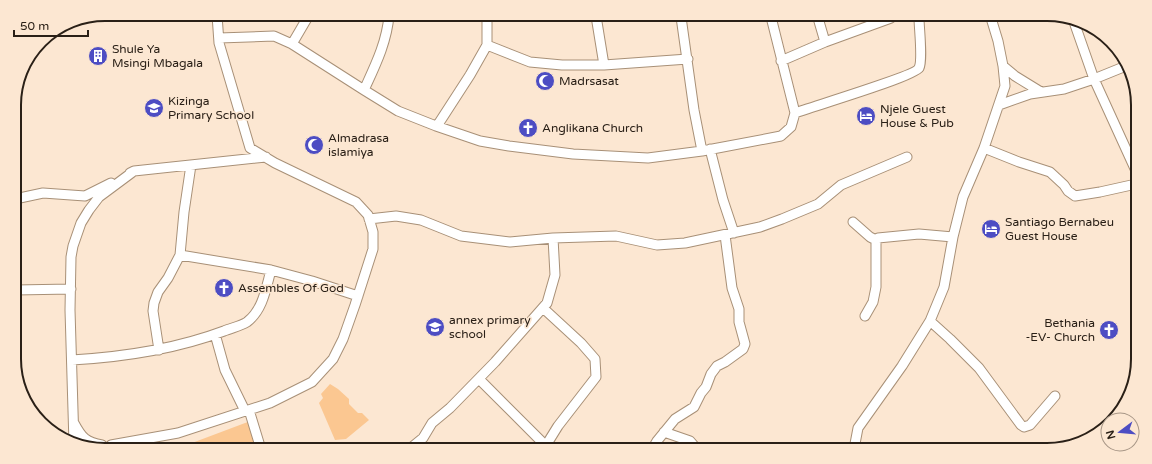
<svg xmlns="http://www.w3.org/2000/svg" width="1152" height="464" viewBox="0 0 1152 464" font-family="'Varela Round',sans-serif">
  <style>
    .green { fill: #fbc791 }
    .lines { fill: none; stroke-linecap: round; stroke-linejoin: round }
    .street-casing { stroke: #a89077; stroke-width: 11 }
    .street { stroke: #fff; stroke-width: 9 }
    .labels { text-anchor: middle; stroke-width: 3.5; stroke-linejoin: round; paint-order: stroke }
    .poi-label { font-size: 12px; fill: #2a2017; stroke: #fce7d2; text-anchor: start }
    .rim { fill: none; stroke: #2a2017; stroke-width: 2 }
  </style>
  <rect width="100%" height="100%" fill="#fce7d2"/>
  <path class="green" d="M330 384 338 389 349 399V404L358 413H362L369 420 346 439 335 440 319 403 323 398 321 394Z
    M253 420 260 446H184Z"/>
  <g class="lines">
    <defs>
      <path id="street" d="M596 16 604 65
        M681 17 694 110 702 151
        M818 18 825 42
        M1073 19 1094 79 1136 171
        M219 38 274 36 292 44 364 90 398 111 436 126 480 141 509 146 573 154 648 158 702 151 781 136 791 127 795 113 771 17
        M292 44 309 15
        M487 45 530 62 562 65H604L688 59
        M781 61 825 42 891 18
        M1003 66 1015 76 1041 92
        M364 90C375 66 387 42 389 15
        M999 105 1030 94 1064 89 1094 79 1126 66
        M795 113C811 107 915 76 919 68 923 60 919 28 919 18
        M437 126 470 75 487 45V16
        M984 148 1019 162 1050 172 1064 185 1068 191 1075 196 1100 192 1136 184
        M710 149 723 200 734 233
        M130 173 134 171 266 157
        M15 199 43 193 85 196 111 183
        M369 219 396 216 421 220 461 236 510 242 553 238 616 236 657 245 685 243 760 227 782 219 818 204 841 185 907 157
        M853 222 870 237 876 240
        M180 255 271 270 312 281 358 296
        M15 290 71 289
        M543 308 581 343 595 359 596 377 558 426 545 447
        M865 316 873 302 876 287V240L878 238 919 234 953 237
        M930 321 950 339 979 368 1021 425 1024 427 1030 425 1055 396
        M215 334 225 370 245 411
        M159 350 153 311 154 303 158 292 168 278 180 255 184 212 191 165
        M72 360C124 357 176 349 224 331 231 328 241 326 247 322 263 310 266 288 271 270
        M479 379 546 446
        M249 410 260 446
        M74 423C82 438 86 442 102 445
        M664 432 690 441 696 448
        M74 444 70 310 71 257 73 246 81 223 89 210 99 197 134 171
        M111 445 178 433 270 403 312 382 333 359 343 339 355 305 373 249V232L368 215 356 202 275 163 250 148 219 43 217 15
        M412 447 423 438 432 423 450 408 495 362 547 303 555 275 553 238
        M653 448 657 441 675 419 694 407 701 393 706 387 711 374 717 366 725 362 743 349 745 344 739 322V309L732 288 725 235
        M854 449 858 428 902 366 930 321 944 287 953 237 963 197 984 148 1005 86 1003 66 998 41 991 18"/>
    </defs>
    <use href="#street" class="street-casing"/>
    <use href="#street" class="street"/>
  </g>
  <defs>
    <symbol id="building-disc" viewBox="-11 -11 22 22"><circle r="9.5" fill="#4d4dc3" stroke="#fce7d2"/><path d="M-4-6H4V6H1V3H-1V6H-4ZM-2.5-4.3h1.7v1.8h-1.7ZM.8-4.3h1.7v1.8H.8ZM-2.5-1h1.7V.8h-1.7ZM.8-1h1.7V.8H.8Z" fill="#fff"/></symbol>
    <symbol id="mosque-disc" viewBox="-11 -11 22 22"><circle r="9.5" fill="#4d4dc3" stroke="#fce7d2"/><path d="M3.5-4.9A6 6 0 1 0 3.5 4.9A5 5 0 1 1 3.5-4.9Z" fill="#fff"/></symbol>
    <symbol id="school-disc" viewBox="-11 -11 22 22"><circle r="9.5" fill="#4d4dc3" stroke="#fce7d2"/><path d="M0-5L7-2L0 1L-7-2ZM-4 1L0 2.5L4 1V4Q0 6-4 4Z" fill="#fff"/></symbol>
    <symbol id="hotel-disc" viewBox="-11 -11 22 22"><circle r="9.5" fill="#4d4dc3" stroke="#fce7d2"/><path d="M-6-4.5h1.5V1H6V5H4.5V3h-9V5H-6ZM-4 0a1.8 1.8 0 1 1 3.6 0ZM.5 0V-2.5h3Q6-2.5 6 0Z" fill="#fff"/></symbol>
    <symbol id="church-disc" viewBox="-11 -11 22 22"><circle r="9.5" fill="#4d4dc3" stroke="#fce7d2"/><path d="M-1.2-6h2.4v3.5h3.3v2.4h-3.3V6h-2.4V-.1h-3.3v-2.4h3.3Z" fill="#fff"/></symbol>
  </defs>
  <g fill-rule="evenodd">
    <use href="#building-disc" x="87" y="45" width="22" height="22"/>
    <use href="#mosque-disc" x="534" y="70" width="22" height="22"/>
    <use href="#school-disc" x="143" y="97" width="22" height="22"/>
    <use href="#hotel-disc" x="855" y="105" width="22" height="22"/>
    <use href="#church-disc" x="517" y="117" width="22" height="22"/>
    <use href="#mosque-disc" x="303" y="134" width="22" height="22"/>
    <use href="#hotel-disc" x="980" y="218" width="22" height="22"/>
    <use href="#church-disc" x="213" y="277" width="22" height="22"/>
    <use href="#school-disc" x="424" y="316" width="22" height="22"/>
    <use href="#church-disc" x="1098" y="319" width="22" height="22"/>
  </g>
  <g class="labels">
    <g class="poi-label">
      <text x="112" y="53">Shule Ya<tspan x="112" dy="14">Msingi Mbagala</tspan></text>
      <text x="559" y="85">Madrsasat</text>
      <text x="168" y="105">Kizinga<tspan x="168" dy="14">Primary School</tspan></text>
      <text x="880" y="113">Njele Guest<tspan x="880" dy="14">House &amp; Pub</tspan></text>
      <text x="542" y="132">Anglikana Church</text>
      <text x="328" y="142">Almadrasa<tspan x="328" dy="14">islamiya</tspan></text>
      <text x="1005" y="226">Santiago Bernabeu<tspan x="1005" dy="14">Guest House</tspan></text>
      <text x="238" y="292">Assembles Of God</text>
      <text x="449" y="324">annex primary<tspan x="449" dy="14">school</tspan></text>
      <text x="1095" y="327" text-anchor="end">Bethania<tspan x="1095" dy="14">-EV- Church</tspan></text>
    </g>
  </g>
  <path d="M0 0H1152V464H0ZM105 21H1047A84 84 0 0 1 1131 105V359A84 84 0 0 1 1047 443H105A84 84 0 0 1 21 359V105A84 84 0 0 1 105 21Z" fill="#fce7d2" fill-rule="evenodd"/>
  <path class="rim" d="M105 21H1047A84 84 0 0 1 1131 105V359A84 84 0 0 1 1047 443H105A84 84 0 0 1 21 359V105A84 84 0 0 1 105 21Z"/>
  <g transform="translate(1120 432) rotate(254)"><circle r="19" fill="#fce7d2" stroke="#a89787"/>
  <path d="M0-3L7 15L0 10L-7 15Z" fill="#4d4dc3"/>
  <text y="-6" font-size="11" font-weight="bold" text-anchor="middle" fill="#2a2017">N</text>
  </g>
  <path d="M14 30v6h74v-6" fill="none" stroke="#2a2017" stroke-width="2"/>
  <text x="20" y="30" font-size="12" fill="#2a2017" stroke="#fce7d2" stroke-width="3" paint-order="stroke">50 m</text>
</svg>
